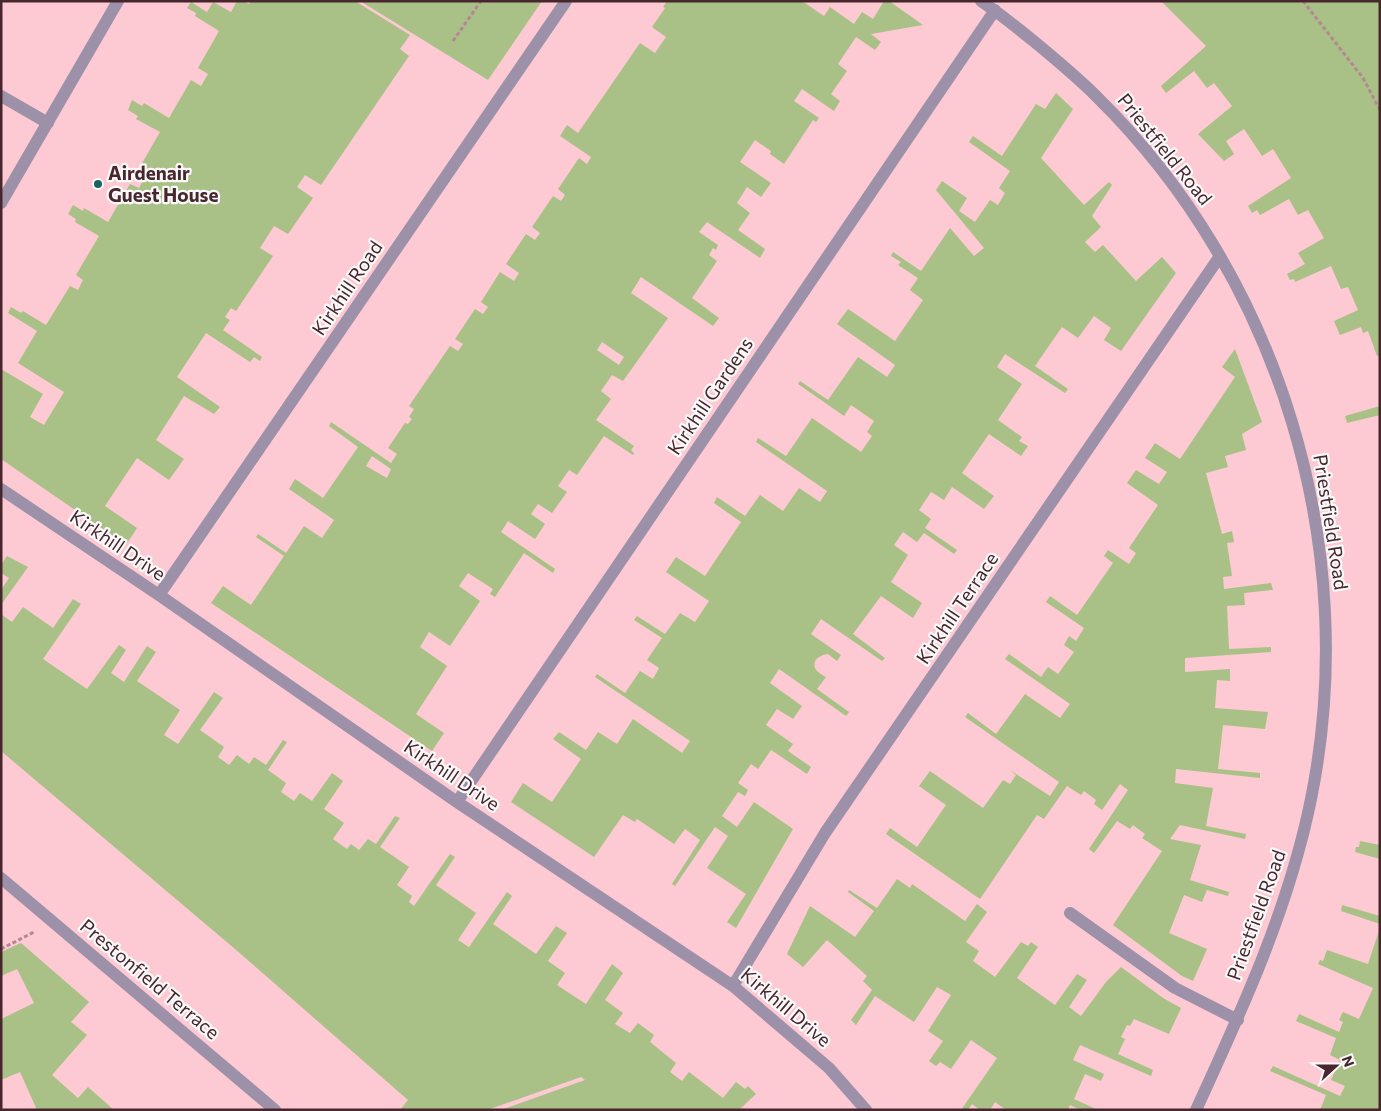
<svg xmlns="http://www.w3.org/2000/svg" width="1381" height="1111" viewBox="0 0 1381 1111" font-family="Commissioner,sans-serif">
  <style>
    .green { fill: #a9c186; fill-rule: evenodd }
    .lines { fill: none; stroke-linecap: round; stroke-linejoin: round }
    .path { stroke: #b48890; stroke-width: 3; stroke-dasharray: 4 2.5; stroke-linecap: butt }
    .street { stroke: #9d91aa; stroke-width: 12 }
    .poi-dot { fill: #19655e; stroke: #f9f9f9; stroke-width: 2 }
    .labels { text-anchor: middle; stroke-width: 4.5; stroke-linejoin: round; paint-order: stroke }
    .street-label { font-size: 19px; fill: #47262d; stroke: #f9f9f9 }
    .poi-label { font-size: 19px; font-weight: bold; fill: #47262d; stroke: #f9f9f9; text-anchor: start }
  </style>
  <rect width="100%" height="100%" fill="#fdc9d2"/>
  <path class="green" d="M237 1H244L249 4 251 1H355L410 35 400 49 409 56 321 185 305 175 297 187 313 198 288 234 274 226 260 248 273 256 236 311 231 308 225 317 230 320 223 330 262 357 260 361 254 357 250 362 206 333 177 377 220 407 214 414 184 396 156 440 184 459 169 480 137 458 105 506 137 528 126 545 1 459V369L43 394 30 417 44 425 64 392 18 363 37 331 8 313 11 307 21 313 23 311 46 325 70 286 78 290 83 280 76 275 99 236 75 222 76 219 68 214 73 205 83 211 84 208 108 222 130 184 139 188 145 177 137 172 160 132 136 119 138 116 128 110 132 100 142 106 144 103 169 118 191 80 201 86 208 74 198 68 219 31 195 16 196 13 187 8 191 2 207 12 213 2 231 12Z
    M360 1H542L488 80Z
    M667 1H802L824 16 830 7 854 24 862 12 873 19 884 1H889L923 25 871 34 881 42 875 50 856 37 838 64 847 71 831 94 840 101 834 111 802 89 794 101 819 118 816 122 813 120 784 164 770 154 771 151 755 140 740 162 771 183 761 197 747 187 737 203 750 213 738 230 765 249 760 258 707 222 699 232 718 245 716 250 713 248 709 255 717 261 692 298 719 318 713 326 641 277 631 293 668 318 623 381 612 375 601 391 611 399 596 420 634 446 631 450 634 453 633 455 604 436 577 475 569 470 558 486 567 492 552 513 538 504 531 514 545 524 535 539 508 521 501 532 555 569 553 573 524 553 495 597 490 594 493 589 468 573 459 586 480 601 450 646 429 632 420 647 447 666 416 714 444 733 432 751 211 603 223 586 251 605 284 556 256 537 258 534 286 553 304 526 322 538 334 520 289 489 295 479 323 498 358 447 329 426 331 422 391 463 397 454 388 448 405 423 408 424 412 419 409 417 414 409 409 406 450 346 458 351 463 344 455 339 475 309 483 314 488 307 481 302 500 272 514 281 519 273 506 264 526 234 535 240 540 233 532 227 553 196 561 201 565 195 558 189 579 158 587 164 591 157 560 136 567 125 578 133 640 43 655 53 666 37 652 27 665 8 663 7ZM602 342 624 357 619 365 597 350ZM372 456 391 469 387 478 366 466Z
    M1161 1H1380V355L1377 356 1368 331 1363 333 1361 327 1340 335 1334 321 1358 310 1348 287 1341 289 1331 266 1295 282 1294 279 1290 280 1287 274 1305 264 1298 253 1324 238 1308 210 1298 215 1289 199 1260 215 1257 210 1252 213 1248 206 1291 178 1273 149 1262 156 1244 129 1226 141 1234 154 1224 161 1198 134 1232 106 1214 83 1207 88 1194 71 1166 93 1161 86 1206 46Z
    M1056 93 1073 109 1041 158 1084 205 1109 182 1112 185 1092 216 1101 227 1085 242 1095 252 1103 245 1136 281 1162 257 1176 273 1121 351 1104 340 1111 328 1094 316 1078 338 1062 327 1035 366 1068 389 1065 393 1005 354 997 367 1022 384 998 420 1022 437 1019 441 1028 446 1021 456 989 434 962 473 994 496 984 509 952 487 944 500 931 492 919 510 931 519 925 528 957 550 954 554 924 533 917 542 903 532 894 545 908 555 891 582 922 603 913 618 881 596 853 634 885 658 882 661 821 619 811 634 841 655 837 661 828 654C821 655 812 659 815 668 817 672 822 675 826 677L817 689 849 712 846 716 779 669 770 683 802 706 793 719 777 709 766 725 793 744 788 751 811 767 807 774 771 750 758 769 751 764 738 783 748 790 745 796 738 792 722 816 737 827 754 802 793 829 736 928 727 922 746 894 707 868 728 836 715 827 675 886 672 884 700 840 685 829 674 844 637 819 635 822 623 815 594 857 511 802 523 783 552 802 581 759 553 739 559 732 586 750 598 732 617 744 633 719 682 753 690 741 595 677 597 674 625 693 640 671 653 679 659 668 647 660 662 638 634 620 637 616 665 634 680 613 695 622 709 601 666 572 676 557 705 576 741 522 714 503 717 497 745 516 760 495 783 511 799 488 820 502 827 491 756 442 758 438 786 456 812 418 861 452 872 436 867 432 874 421 851 405 844 416 798 384 800 381 828 400 858 357 887 377 895 365 837 324 848 309 895 341 923 300 910 290 918 278 898 265 901 262 891 256 893 252 921 271 950 228 974 256 984 248 936 190 942 181 967 198 959 211 975 222 990 200 998 205 1005 193 999 188 1010 171 969 142 973 136 1002 156 1036 104 1045 109Z
    M1235 349 1262 422 1242 434 1246 450 1225 456 1228 467 1206 473 1222 534 1232 531 1234 542 1227 543 1232 576 1223 577 1224 589 1271 583 1273 590 1244 593 1245 605 1227 606 1229 649 1271 647V652L1185 658V672L1230 669V681L1217 680 1215 708 1268 712 1265 729 1223 725 1218 769 1260 773V778L1176 769 1175 783 1213 788 1206 826 1246 834 1245 839 1180 825 1170 839 1201 845 1190 880 1229 892 1228 896 1207 890 1202 902 1184 895 1169 933 1207 949 1193 981 1182 976 1113 925 1162 851 1142 838 1145 834 1133 825 1130 829 1117 821 1094 853 1089 849 1128 790 1120 784 1102 810 1094 804 1096 800 1084 791 1081 795 1067 786 1044 819 1037 815 980 899 886 834 890 828 917 847 946 805 919 786 930 771 983 808 1003 780 1010 784 1016 775 1010 770 1050 796 1059 782 965 717 968 713 996 734 1025 694 1060 718 1070 704 1005 659 1009 654 1041 677 1048 667 1058 674 1074 652 1064 645 1069 636 1076 641 1084 628 1046 602 1050 596 1077 615 1113 563 1104 556 1108 550 1129 564 1136 553 1129 548 1158 505 1127 483 1136 470 1159 484 1167 472 1145 458 1155 443 1180 459 1235 377 1222 367Z
    M1380 406V415L1347 423 1345 416Z
    M7 556 28 567 1 605V590L9 578 1 573V565Z
    M73 599 81 604 43 659 87 689 119 645 126 650 111 673 124 682 147 646 156 652 137 681 180 710 164 735 178 744 214 692 223 698 200 730 224 747 218 757 229 765 237 755 249 764 254 757 266 765 283 740 287 742 268 770 286 783 281 792 294 801 300 793 312 801 332 773 343 781 324 809 344 823 333 839 347 849 351 844 359 850 368 839 376 844 395 816 400 818 380 847 409 867 397 885 412 896 409 902 414 906 450 854 455 857 436 885 476 913 458 940 469 947 507 892 512 896 493 924 536 954 556 926 567 933 548 961 565 973 557 985 586 1004 612 964 623 973 605 1000 623 1013 615 1024 630 1033 638 1023 654 1035 650 1042 676 1063 670 1072 682 1081 689 1072 723 1098 736 1082 745 1089 748 1086 756 1094 739 1110H501L585 1080 581 1077 487 1110H400L408 1100 235 949 1 751V614L12 622 23 607 53 628Z
    M1360 841 1380 845V859L1355 852 1356 847H1359Z
    M897 879 910 888 912 884 965 921 977 904 987 912 966 942 979 951 973 961 995 977 1021 942 1028 946 1031 942 1038 947 1017 978 1055 1005 1077 974 1087 980 1069 1007 1081 1016 1106 982 1121 967 1163 998 1181 1008 1169 1034 1134 1019 1130 1026 1127 1025 1121 1037 1125 1039 1118 1054 1153 1070 1151 1076 1080 1045 1073 1060 1104 1074 1101 1081 1085 1074 1074 1099 1098 1110H1081L1070 1105 1068 1110H1006L995 1102 990 1110H980L972 1104 968 1110H961L997 1058 971 1040 951 1069 940 1062 936 1066 929 1061 943 1041 928 1031 951 995 937 987 914 1022 875 996 856 1025 851 1020 872 990 863 981 867 976 827 940 803 967 787 954 810 906 855 937 874 911 848 892 849 890 877 908Z
    M1342 905 1380 916V924L1341 911Z
    M1380 928V1110H1320L1326 1095 1270 1071 1273 1066 1340 1096 1345 1086 1331 1080 1340 1060 1330 1055 1336 1038 1296 1021 1299 1014 1339 1032 1343 1022 1339 1020 1343 1012 1359 1019 1373 988 1318 964 1320 960 1323 961 1327 950 1368 964Z
    M21 943 89 1002 71 1022 87 1035 52 1075 78 1098 88 1087 114 1110H37L20 1072 1 1080V1019L34 1003 17 969 1 976V952Z"/>
  <g class="lines">
    <path class="path" d="M1303 1 1363 78 1380 110
      M453 41 481 1
      M1 949 34 932"/>
    <path class="street" d="M981 1C999 13 1015 26 1031 39 1054 58 1076 76 1097 97 1280 277 1362 548 1311 799 1289 908 1242 1010 1196 1110
      M1 96 48 123
      M1 203 118 1
      M1 489 159 595 457 802 733 986 829 1068 866 1110
      M159 595 566 1
      M457 802 995 10
      M1 878 275 1110
      M1070 913 1175 988 1238 1020
      M733 986 825 833 1220 256"/>
  </g>
  <circle class="poi-dot" cx="98" cy="184" r="5"/>
  <g class="labels">
    <g class="street-label">
      <text transform="translate(1165 149) rotate(51)" y="7">Priestfield Road</text>
      <text transform="translate(347 288) rotate(-56)" y="7">Kirkhill Road</text>
      <text transform="translate(710 396) rotate(-56)" y="7">Kirkhill Gardens</text>
      <text transform="translate(1331 522) rotate(81)" y="7">Priestfield Road</text>
      <text transform="translate(118 545) rotate(34)" y="7">Kirkhill Drive</text>
      <text transform="translate(957 608) rotate(-56)" y="7">Kirkhill Terrace</text>
      <text transform="translate(452 775) rotate(34)" y="7">Kirkhill Drive</text>
      <text transform="translate(1256 915) rotate(-70)" y="7">Priestfield Road</text>
      <text transform="translate(150 979) rotate(40)" y="7">Prestonfield Terrace</text>
      <text transform="translate(786 1007) rotate(40)" y="7">Kirkhill Drive</text>
    </g>
    <g class="poi-label">
      <text x="108" y="180">Airdenair<tspan x="108" dy="22">Guest House</tspan></text>
    </g>
  </g>
  <rect width="1381" height="1111" fill="none" stroke="#47262d" stroke-width="5"/>
  <g transform="translate(1336 1066) rotate(69)" stroke="#f9f9f9" stroke-width="4" paint-order="stroke">
  <path d="M0-4L9 19L0 12L-9 19Z" fill="#47262d"/>
  <text y="-8" font-size="14" font-weight="bold" text-anchor="middle" fill="#47262d">N</text>
  </g>
</svg>
